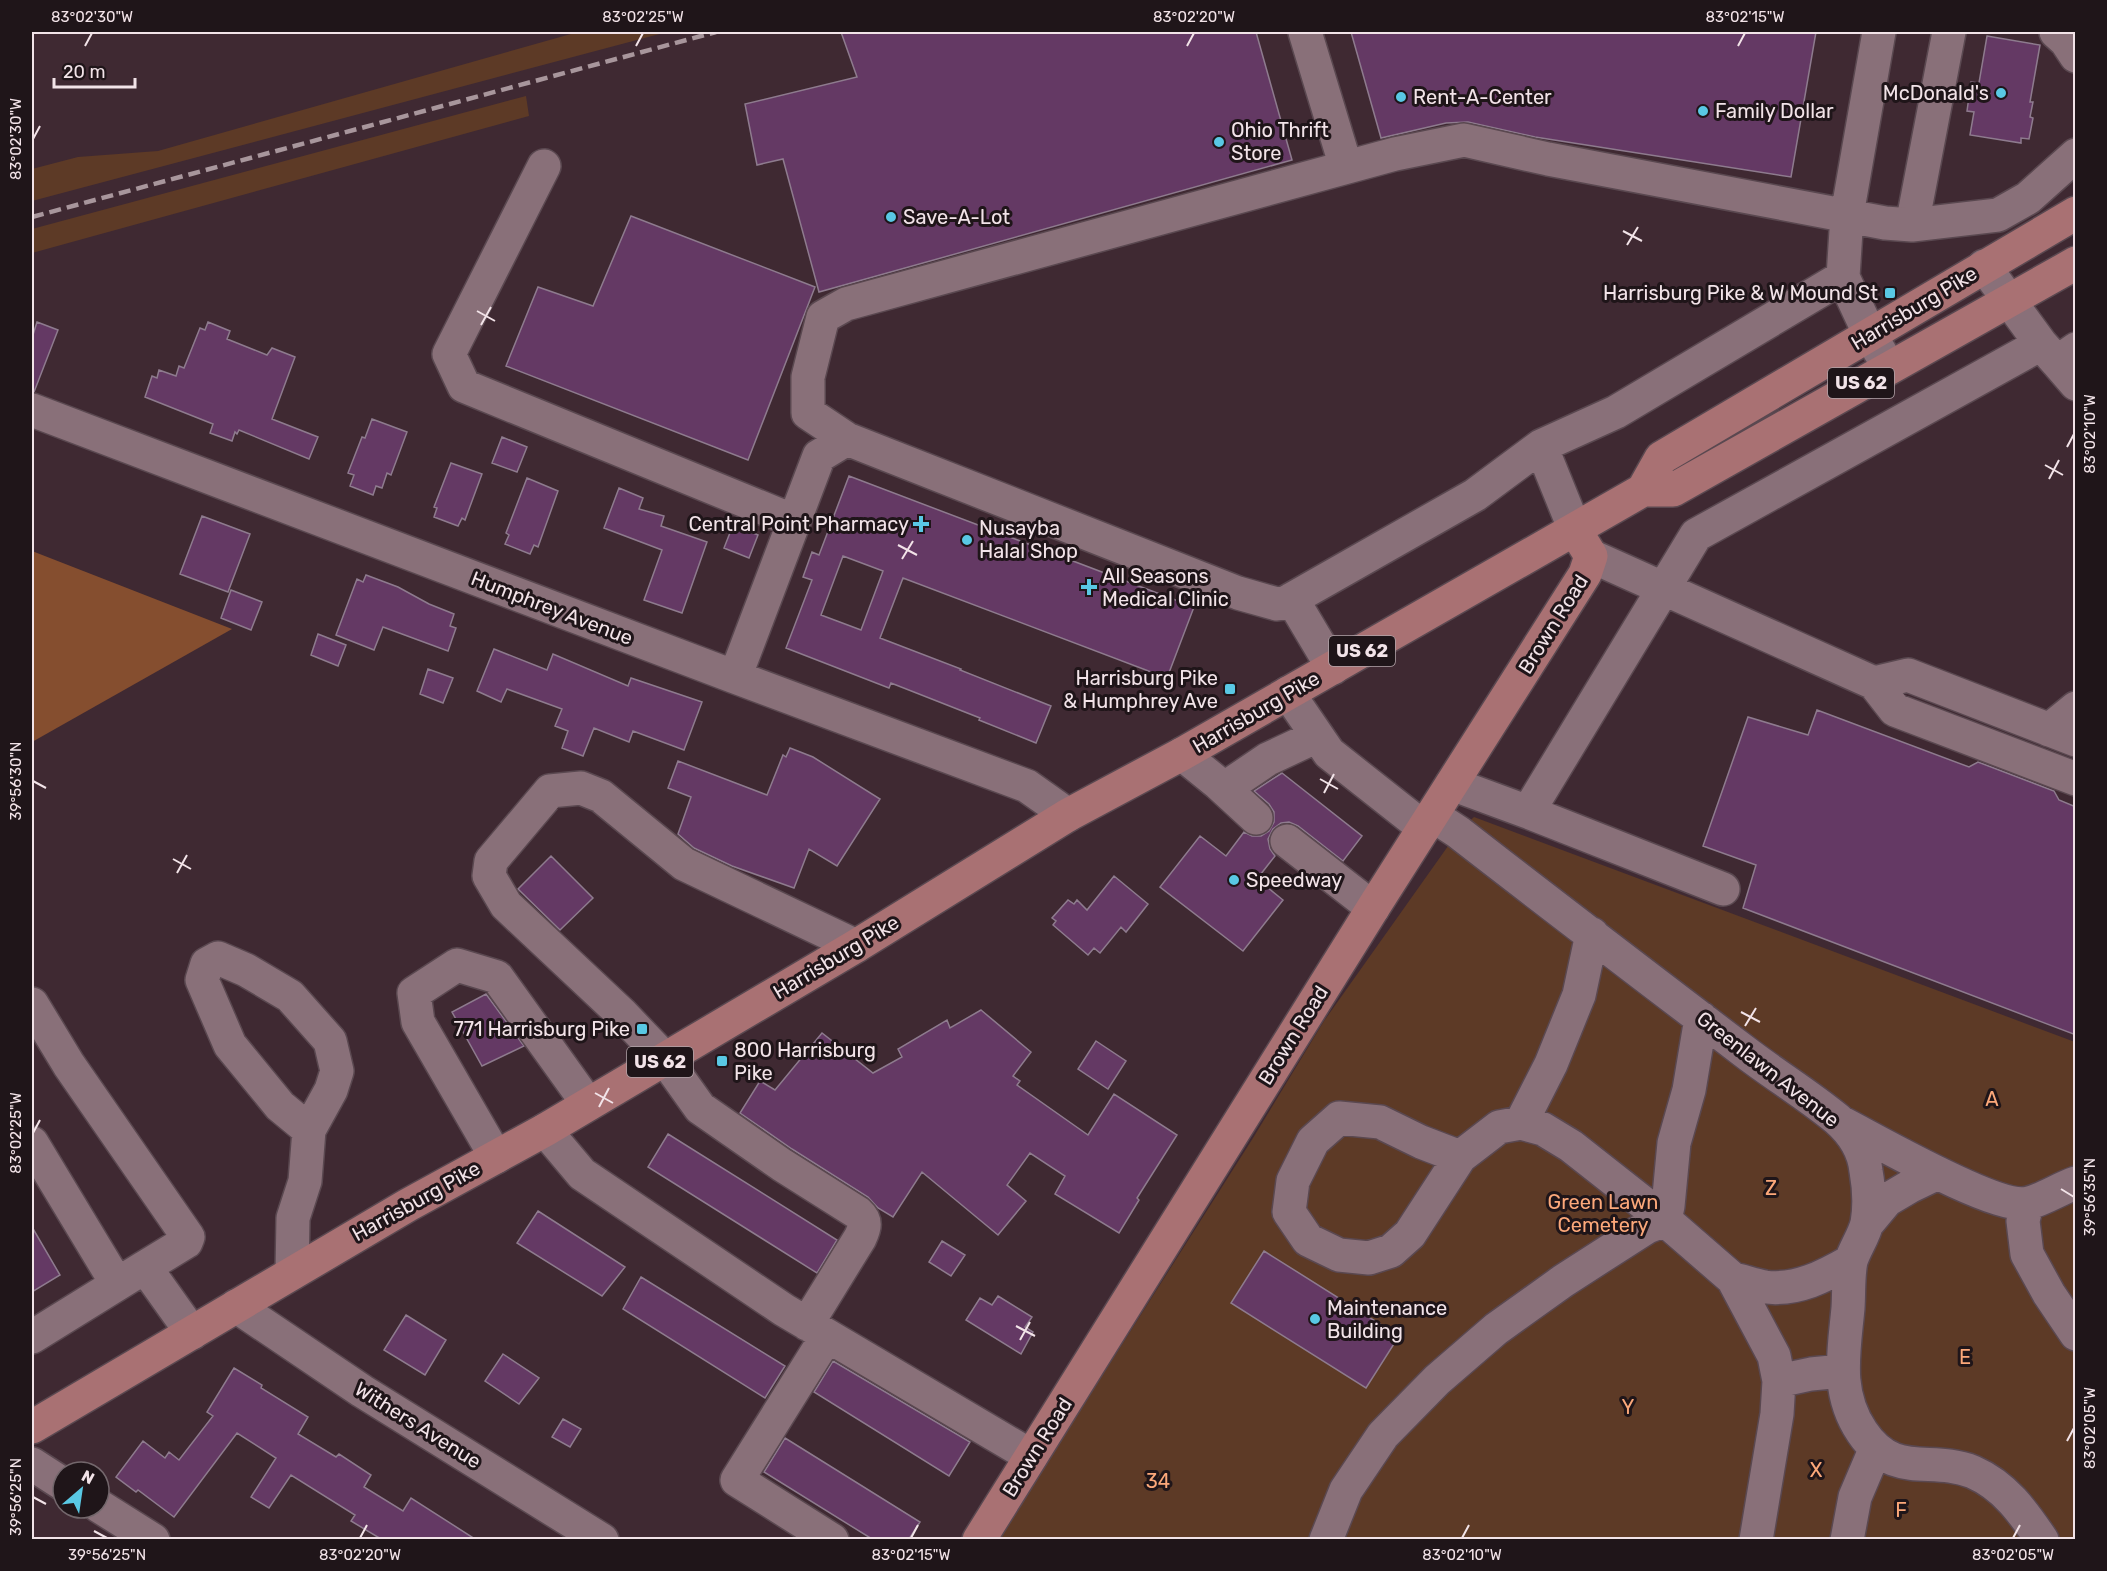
<svg xmlns="http://www.w3.org/2000/svg" width="2107" height="1571" viewBox="0 0 2107 1571" font-family="Rubik,sans-serif">
  <style>
    .green { fill: #5d3a26 }
    .forest { fill: #854e2f }
    .building { fill: #643964; stroke: #8e7b8e; stroke-width: 1.5; fill-rule: evenodd }
    .lines { fill: none; stroke-linecap: round; stroke-linejoin: round }
    .minor-casing { stroke: #5a4850; stroke-width: 36 }
    .major-casing { stroke: #5a4850; stroke-width: 36 }
    .minor { stroke: #897079; stroke-width: 33 }
    .major { stroke: #a97173; stroke-width: 33 }
    .rail { stroke: #a8969c; stroke-width: 4.5; stroke-dasharray: 12 6; stroke-linecap: butt }
    .ticks { fill: none; stroke: #f2e3e8; stroke-width: 2 }
    .poi-dot { fill: #59c8e4; stroke: #1f1519; stroke-width: 2 }
    .labels { text-anchor: middle; stroke-width: 6; stroke-linejoin: round; paint-order: stroke }
    .shield { fill: #1f1519; stroke: #b3a5aa; stroke-width: 1.5 }
    .shield-label { font-size: 18px; font-weight: bold; fill: #f2e3e8 }
    .poi-label { font-size: 20px; fill: #f2e3e8; stroke: #1f1519; text-anchor: start }
    .street-label { font-size: 20px; fill: #f2e3e8; stroke: #1f1519 }
    .park-label { font-size: 20px; fill: #fca87a; stroke: #1f1519 }
    .neatline { fill: none; stroke: #f2e3e8; stroke-width: 2 }
    .ticks-label { font-size: 15px; text-anchor: middle; fill: #f2e3e8 }
  </style>
  <rect width="100%" height="100%" fill="#3f2932"/>
  <path class="green" d="M578 32H667L32 201V169L78 157 158 151Z
    M526 96 529 116 32 253V229Z
    M1474 817 2075 1042V1539L998 1540 1253 1138 1324 1021 1458 832Z"/>
  <path class="forest" d="M32 551 232 629 32 742Z"/>
  <path class="building" d="M841 32H1256L1292 160 819 292 783 159 757 165 745 104 857 77Z
    M1351 32H1816L1791 177 1535 137 1468 122 1446 123 1381 138Z
    M1987 36 2040 45 2030 102H2033L2030 117 2033 118 2029 139 2021 138V143L1970 135 1974 112 1967 111 1971 82 1979 83Z
    M631 216 815 287 748 460 506 366 538 287 593 306Z
    M37 322 58 330 34 392H32V338Z
    M208 322 230 331 227 339 267 355 272 348 295 357 272 419 318 437 309 459 239 430 237 434 235 432 232 441 210 433 213 424 145 397 152 376 157 378 159 370 176 376 179 366 184 368 200 328 205 330Z
    M372 419 407 432 391 475 387 473 382 488 376 486 373 495 350 486 354 475 348 473 362 437 365 438Z
    M502 437 527 447 517 472 492 463Z
    M451 463 482 474 465 520 462 518 458 526 434 517 437 508 434 507Z
    M849 476 1194 607 1167 678 903 578 880 638 961 669 960 670 1051 706 1036 743 979 720 980 718 891 683 889 688 786 648 812 580 803 577 812 552 819 555ZM843 556 883 571 861 630 821 615Z
    M527 478 558 491 538 547 534 545 530 554 505 544 509 535 506 533Z
    M619 488 643 498 639 509 664 516 661 526 707 542 682 613 644 600 662 550 604 528Z
    M202 516 250 534 228 592 180 574Z
    M733 525 758 535 749 558 724 548Z
    M366 575 398 587 429 604 454 614 450 626 456 628 448 651 383 627 374 650 336 635 357 579 363 582Z
    M231 590 262 602 251 630 221 618Z
    M318 634 346 645 338 666 311 655Z
    M494 649 547 670 553 654 628 686 631 678 702 702 684 750 633 731 629 742 594 728 583 756 562 748 568 731 555 726 562 709 507 689 501 702 477 691Z
    M428 669 453 678 443 703 420 694Z
    M1817 710 1969 767 1978 762 2054 791 2059 800 2076 807V1035L1743 908 1756 865 1703 846 1748 717 1808 735Z
    M790 748 813 757 880 799 837 866 809 849 794 888 732 866 694 848 678 834 691 797 668 788 678 761 767 795 783 755 786 757Z
    M1282 773 1362 836 1343 861 1298 826 1289 822 1281 823 1273 829 1268 839 1270 849 1275 856 1257 879 1283 900 1243 951 1160 887 1200 836 1226 856 1244 832 1252 836H1261L1269 831 1274 822V812L1269 804 1254 791Z
    M551 856 593 898 560 930 518 889Z
    M1114 876 1148 904 1126 932 1121 927 1100 953 1094 948 1088 955 1053 925 1056 921 1052 918 1068 900 1074 904 1077 900 1087 910Z
    M486 994 524 1046 482 1066 452 1012Z
    M981 1010 1031 1052 1013 1076 1020 1081 1017 1085 1088 1135 1114 1094 1177 1135 1137 1198 1139 1200 1119 1233 1055 1194 1065 1176 1030 1153 1007 1185 1026 1201 998 1235 922 1172 893 1217 878 1208 868 1197 792 1149 740 1113 760 1081 775 1090 822 1033 873 1073 902 1057 898 1049 947 1020 950 1028Z
    M1096 1041 1126 1061 1108 1089 1078 1069Z
    M668 1134 837 1240 817 1273 648 1167Z
    M538 1211 625 1267 602 1296 517 1243Z
    M32 1227 60 1275 32 1292Z
    M942 1241 965 1255 951 1276 929 1262Z
    M1264 1251 1399 1336 1366 1388 1231 1303Z
    M641 1277 785 1366 765 1398 623 1309Z
    M998 1296 1032 1317 1025 1327 1033 1332 1021 1354 966 1320 980 1298 992 1305Z
    M406 1315 446 1340 425 1375 384 1350Z
    M503 1354 539 1378 519 1404 485 1381Z
    M833 1361 970 1442 949 1476 814 1392Z
    M234 1368 262 1385 261 1388 308 1417 298 1434 336 1457 339 1454 371 1475 364 1487 403 1511 411 1498 475 1539H381L351 1521 355 1515 291 1475 269 1508 251 1497 276 1458 237 1433 174 1517 138 1490 136 1492 116 1477 143 1441 165 1458 169 1452 179 1460 213 1416 207 1412Z
    M563 1419 581 1429 570 1447 552 1437Z
    M785 1438 920 1522 909 1539H872L764 1472Z"/>
  <g class="lines">
    <defs>
      <path id="minor" d="M1305 32 1346 167
        M1879 32 1847 215 1843 277 1870 335 1889 367
        M2056 32 2066 41 2076 56
        M544 166 449 354 464 386 794 521
        M1912 225 1949 32
        M1984 266 2041 344 2057 362 2076 349
        M2057 362 2076 384
        M32 410 735 677 1027 786 1068 815
        M847 439 808 413V377L823 317 846 304 1395 154 1464 140 1548 159 1885 223 1912 225 1998 215 2028 198 2076 155
        M1541 446 1575 530
        M1591 556 1874 683 1895 710 2076 779
        M1292 599 1333 668
        M735 677 819 456 847 439 1238 593 1277 604 1285 603 1475 495 1541 446 1616 412 1843 277
        M1874 683 1908 675 2076 740
        M1288 693 1329 753 1424 828
        M2049 730 2076 708
        M1182 754 1219 784 1228 786 1268 759 1317 736
        M1219 784 1256 818
        M1452 784 1528 812 1696 535 2041 344
        M1528 812 1723 889
        M1432 815 1458 832C1553 906 1649 979 1745 1052 1775 1075 1808 1095 1837 1119 1853 1133 1864 1151 1866 1171 1869 1188 1870 1206 1867 1223 1864 1236 1855 1248 1851 1261 1848 1276 1849 1293 1848 1308 1844 1352 1835 1392 1862 1432 1894 1480 1930 1455 1973 1472 2005 1486 2023 1512 2042 1540
        M1287 841 1373 908
        M32 1004 69 1065 188 1237 186 1242 145 1267
        M1521 1123 1551 1064 1579 995 1592 934
        M1844 1124C1877 1141 1998 1211 2029 1203 2044 1199 2061 1188 2076 1183
        M545 1130 582 1174 784 1310 1031 1456
        M32 1143 117 1284
        M496 1157 418 1022 414 993 457 965 497 977 588 1104
        M1460 1157 1421 1142 1380 1122 1339 1118 1313 1141 1293 1181 1289 1212 1308 1240 1339 1255 1369 1258 1391 1251 1410 1234 1460 1157 1499 1127 1521 1123 1543 1129 1571 1146 1665 1220 1733 1279 1774 1356 1779 1381 1777 1414 1756 1540
        M2027 1204 2023 1221 2027 1254 2049 1294 2076 1334
        M1867 1224 1887 1200 1909 1187 1938 1173
        M292 1273 293 1218 305 1181 309 1130 280 1106 230 1045 202 980 207 964 218 958 246 970 290 996 330 1041 337 1071 331 1090 309 1130
        M1733 1279C1743 1281 1754 1285 1765 1287 1797 1291 1825 1276 1851 1261
        M236 1306 362 1391 602 1540
        M807 1324 860 1238C865 1227 867 1221 858 1213L782 1165 700 1108 665 1059 621 1013 506 905 489 876 491 861 550 791 581 788 601 796 684 864 856 946
        M827 1336 737 1480 832 1540
        M32 1337 145 1267 192 1333
        M1779 1381 1811 1374 1842 1371
        M32 1464 63 1484
        M99 1506 153 1540
        M1326 1540 1346 1490 1383 1435 1437 1380 1496 1329 1563 1281 1647 1227 1665 1220 1668 1206 1674 1143 1689 1090 1701 1018
        M1847 1540 1855 1497 1875 1450"/>
      <path id="major" d="M1643 490H1673L2076 263
        M32 1427 408 1205 545 1130 856 946 1068 815 1182 754 1643 490 1661 458 2076 213
        M979 1540 1373 908 1585 574 1591 556 1575 530"/>
    </defs>
    <use href="#minor" class="minor-casing"/>
    <use href="#major" class="major-casing"/>
    <use href="#minor" class="minor"/>
    <use href="#major" class="major"/>
    <path class="rail" d="M32 217 716 32"/>
  </g>
  <path class="ticks" d="M85 46 92 33M636 46 643 33M1187 46 1194 33M1738 46 1745 33M33 139 40 126M1623 231 1642 241M1627 245 1638 227M477 311 495 321M481 325 491 307M2067 447 2074 434M2045 465 2063 475M2049 479 2059 460M898 545 917 555M902 559 913 541M1320 779 1338 789M33 781 46 788M1324 793 1334 774M173 859 191 869M177 873 187 855M1741 1012 1760 1022M1745 1026 1756 1008M595 1093 613 1103M599 1107 609 1088M33 1133 40 1120M2061 1189 2074 1197M1016 1326 1035 1336M1020 1340 1030 1322M2067 1441 2074 1428M33 1497 46 1504M94 1531 107 1538M360 1538 367 1525M911 1538 918 1525M1462 1538 1469 1525M2013 1538 2020 1525"/>
  <g class="poi-dot">
    <circle cx="2001" cy="93" r="6"/>
    <circle cx="1401" cy="97" r="6"/>
    <circle cx="1703" cy="111" r="6"/>
    <circle cx="1219" cy="142" r="6"/>
    <circle cx="891" cy="217" r="6"/>
    <rect x="1884" y="287" width="12" height="12" rx="3"/>
    <path d="M918 515h6v6h6v6h-6v6h-6v-6h-6v-6h6z"/>
    <circle cx="967" cy="540" r="6"/>
    <path d="M1086 578h6v6h6v6h-6v6h-6v-6h-6v-6h6z"/>
    <rect x="1224" y="683" width="12" height="12" rx="3"/>
    <circle cx="1234" cy="880" r="6"/>
    <rect x="636" y="1023" width="12" height="12" rx="3"/>
    <rect x="716" y="1055" width="12" height="12" rx="3"/>
    <circle cx="1315" cy="1319" r="6"/>
  </g>
  <g class="labels">
    <g class="shield">
      <rect x="1828" y="368" width="66" height="30" rx="4.5"/>
      <rect x="1329" y="636" width="66" height="30" rx="4.5"/>
      <rect x="627" y="1047" width="66" height="30" rx="4.5"/>
    </g>
    <g class="shield-label">
      <text x="1861" y="389">US 62</text>
      <text x="1362" y="657">US 62</text>
      <text x="660" y="1068">US 62</text>
    </g>
    <g class="poi-label">
      <text x="1989" y="100" text-anchor="end">McDonald's</text>
      <text x="1413" y="104">Rent-A-Center</text>
      <text x="1715" y="118">Family Dollar</text>
      <text x="1231" y="137">Ohio Thrift<tspan x="1231" dy="23">Store</tspan></text>
      <text x="903" y="224">Save-A-Lot</text>
      <text x="1878" y="300" text-anchor="end">Harrisburg Pike &amp; W Mound St</text>
      <text x="909" y="531" text-anchor="end">Central Point Pharmacy</text>
      <text x="979" y="535">Nusayba<tspan x="979" dy="23">Halal Shop</tspan></text>
      <text x="1102" y="583">All Seasons<tspan x="1102" dy="23">Medical Clinic</tspan></text>
      <text x="1218" y="685" text-anchor="end">Harrisburg Pike<tspan x="1218" dy="23">&amp; Humphrey Ave</tspan></text>
      <text x="1246" y="887">Speedway</text>
      <text x="630" y="1036" text-anchor="end">771 Harrisburg Pike</text>
      <text x="734" y="1057">800 Harrisburg<tspan x="734" dy="23">Pike</tspan></text>
      <text x="1327" y="1315">Maintenance<tspan x="1327" dy="23">Building</tspan></text>
    </g>
    <g class="street-label">
      <text transform="translate(1914 308) rotate(-31)" y="7">Harrisburg Pike</text>
      <text transform="translate(552 608) rotate(21)" y="7">Humphrey Avenue</text>
      <text transform="translate(1553 624) rotate(-58)" y="7">Brown Road</text>
      <text transform="translate(1256 712) rotate(-30)" y="7">Harrisburg Pike</text>
      <text transform="translate(836 957) rotate(-31)" y="7">Harrisburg Pike</text>
      <text transform="translate(1293 1035) rotate(-58)" y="7">Brown Road</text>
      <text transform="translate(1768 1069) rotate(38)" y="7">Greenlawn Avenue</text>
      <text transform="translate(416 1201) rotate(-29)" y="7">Harrisburg Pike</text>
      <text transform="translate(418 1425) rotate(32)" y="7">Withers Avenue</text>
      <text transform="translate(1037 1447) rotate(-58)" y="7">Brown Road</text>
    </g>
    <g class="park-label">
      <text x="1992" y="1106">A</text>
      <text x="1771" y="1195">Z</text>
      <text x="1603" y="1209">Green Lawn<tspan x="1603" dy="23">Cemetery</tspan></text>
      <text x="1965" y="1364">E</text>
      <text x="1628" y="1414">Y</text>
      <text x="1816" y="1477">X</text>
      <text x="1158" y="1488">34</text>
      <text x="1901" y="1517">F</text>
    </g>
  </g>
  <rect width="2107" height="1571" fill="none" stroke="#1f1519" stroke-width="66"/>
  <g transform="translate(81 1490) rotate(29)"><circle r="28" fill="#1f1519" stroke="#73676c" stroke-width="1.5"/>
  <path d="M0-4.5L10 22L0 15L-10 22Z" fill="#59c8e4"/>
  <text y="-9" font-size="16" font-weight="bold" text-anchor="middle" fill="#f2e3e8">N</text>
  </g>
  <path d="M54 78v9h81v-9" fill="none" stroke="#f2e3e8" stroke-width="3"/>
  <text x="63" y="78" font-size="18" fill="#f2e3e8" stroke="#1f1519" stroke-width="4.5" paint-order="stroke">20 m</text>
  <rect x="33" y="33" width="2041" height="1505" class="neatline"/>
  <g class="ticks-label">
    <text x="92" y="22">83°02'30"W</text>
    <text x="643" y="22">83°02'25"W</text>
    <text x="1194" y="22">83°02'20"W</text>
    <text x="1745" y="22">83°02'15"W</text>
    <text transform="translate(16 139) rotate(-90)" y="5">83°02'30"W</text>
    <text transform="translate(2090 434) rotate(-90)" y="5">83°02'10"W</text>
    <text transform="translate(16 781) rotate(-90)" y="5">39°56'30"N</text>
    <text transform="translate(16 1133) rotate(-90)" y="5">83°02'25"W</text>
    <text transform="translate(2090 1197) rotate(-90)" y="5">39°56'35"N</text>
    <text transform="translate(2090 1428) rotate(-90)" y="5">83°02'05"W</text>
    <text transform="translate(16 1497) rotate(-90)" y="5">39°56'25"N</text>
    <text x="107" y="1560">39°56'25"N</text>
    <text x="360" y="1560">83°02'20"W</text>
    <text x="911" y="1560">83°02'15"W</text>
    <text x="1462" y="1560">83°02'10"W</text>
    <text x="2013" y="1560">83°02'05"W</text>
  </g>
</svg>
